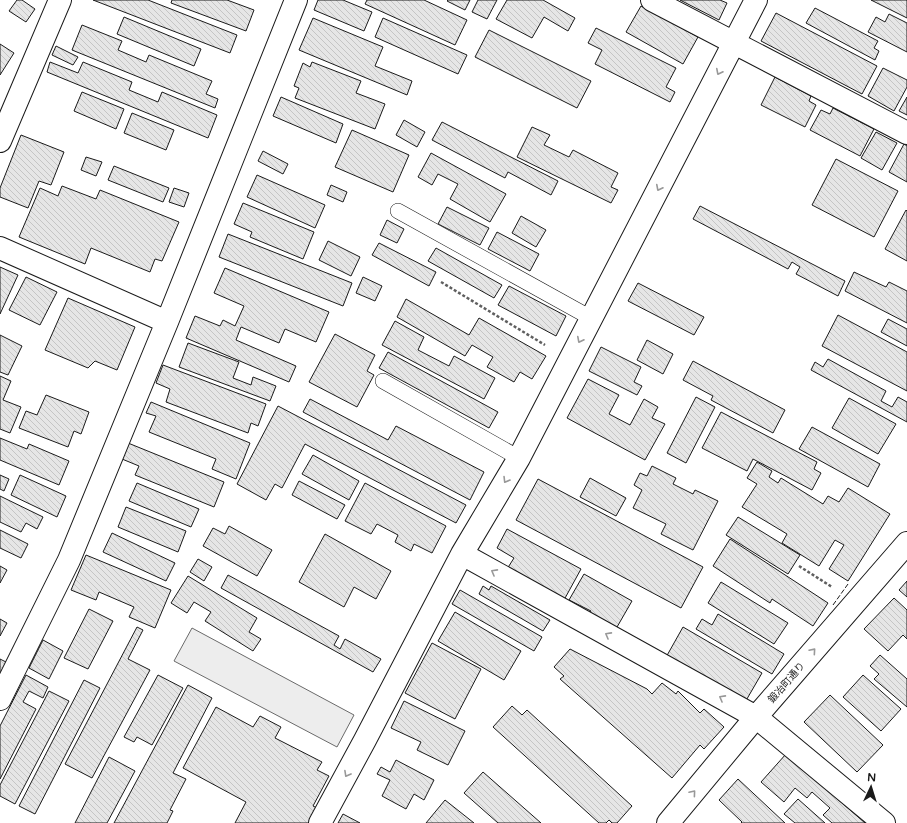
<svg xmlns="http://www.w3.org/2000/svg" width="907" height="823" viewBox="0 0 907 823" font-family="'Varela Round','Noto Sans JP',sans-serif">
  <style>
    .built { fill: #ededed; stroke: #6a6a6a }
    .building { fill: url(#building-back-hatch); stroke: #1a1a1a }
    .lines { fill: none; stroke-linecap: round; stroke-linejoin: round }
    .lane-casing { stroke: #1a1a1a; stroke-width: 16 }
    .street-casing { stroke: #1a1a1a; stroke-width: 24 }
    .path { stroke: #5f5f5f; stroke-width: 2.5; stroke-dasharray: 3 2; stroke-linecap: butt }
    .lane { stroke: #fff; stroke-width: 15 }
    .street { stroke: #fff; stroke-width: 22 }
    .fence { stroke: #1a1a1a; stroke-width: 1; stroke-dasharray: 5 2; stroke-linecap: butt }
    .oneway { stroke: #989898 }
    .labels { text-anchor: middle; stroke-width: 3; stroke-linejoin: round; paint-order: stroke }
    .street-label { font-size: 10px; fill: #1a1a1a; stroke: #fff }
  </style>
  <defs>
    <pattern id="building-back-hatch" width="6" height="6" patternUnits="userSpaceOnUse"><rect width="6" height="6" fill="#e6e6e6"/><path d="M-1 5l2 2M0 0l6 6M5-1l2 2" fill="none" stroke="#c5c5c5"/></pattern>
  </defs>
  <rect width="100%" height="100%" fill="#fff"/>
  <path class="built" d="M192 628 354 715 337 747 174 661Z"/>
  <path class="building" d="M17 0H22L35 9 26 22 9 11Z
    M93 0H148L237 35 230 53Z
    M172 0H227L254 10 246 31 171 3Z
    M318 0H343L372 12 364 31 314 10Z
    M367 0H424L467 20 455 45 365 4Z
    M448 0H470L465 10 447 1Z
    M478 0H497L487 19 472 12Z
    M507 0H543L575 18 568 31 544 17 532 38 496 19Z
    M680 0H720L727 3 719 20Z
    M871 0H907V18Z
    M641 6 698 37 683 64 626 32Z
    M815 8 878 41 874 48 879 51 875 60 806 23Z
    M776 13 877 66 862 94 761 41Z
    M889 14 907 23V52L868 32 876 17 885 22Z
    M124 17 201 49 194 66 117 34Z
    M313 18 383 47 375 66 412 81 407 95 299 50Z
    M383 18 467 55 458 74 375 37Z
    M82 25 122 41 118 50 146 62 149 55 212 81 206 94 218 99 215 108 72 50Z
    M596 28 676 68 666 87 675 92 670 102 595 64 602 50 588 43Z
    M489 30 591 81 577 108 475 57Z
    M0 44 14 53 0 75Z
    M56 46 78 57 73 65 52 55Z
    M50 62 78 73 83 62 132 82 129 90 158 102 162 92 217 115 208 138 47 72Z
    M312 62 361 81 356 93 385 104 375 129 295 98 299 88 294 86 303 63 310 67Z
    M883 68 907 80V87L894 111 868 96Z
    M775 77 811 96 809 101 816 105 805 127 761 105Z
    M82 92 124 109 116 129 74 111Z
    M281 97 343 124 336 143 273 116Z
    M907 97V115L899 111Z
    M833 108 874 129 860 156 810 130 821 110 830 114Z
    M132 113 174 130 166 150 124 133Z
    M404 120 425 132 417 147 396 135Z
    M442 122 558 181 551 195 508 172 505 178 432 140Z
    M532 127 550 135 544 145 569 157 573 150 618 173 611 187 618 190 611 203 517 157Z
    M352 130 409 155 393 192 335 167Z
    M876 132 897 143 882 170 861 158Z
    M21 135 64 152 51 185 39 181 28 208 0 197V188Z
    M904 144 907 146V182L889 172Z
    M263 151 288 164 283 174 258 161Z
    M431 153 506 194 490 222 450 199 458 184 438 174 432 185 418 177Z
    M86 157 102 162 96 176 81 170Z
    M836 159 898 191 874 237 812 205Z
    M114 166 169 188 163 202 108 180Z
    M257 175 325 205 315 228 247 197Z
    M331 185 347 192 343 202 327 195Z
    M62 186 96 199 100 190 179 222 162 261 155 259 150 272 91 248 85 264 19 237 40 188 58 196Z
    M174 188 189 193 184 207 169 202Z
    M243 203 314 232 303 259 250 237 252 232 234 224Z
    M700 206 845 281 838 296 796 274 800 267 792 262 788 269 693 219Z
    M447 207 489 228 480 245 438 224Z
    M906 210 907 211V261L885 249Z
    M521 216 546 230 536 247 512 233Z
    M387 220 404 229 397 243 380 235Z
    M497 232 539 254 530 271 488 249Z
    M228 234 352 283 343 306 219 257Z
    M328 241 360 257 351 276 319 260Z
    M379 243 436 272 429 286 372 255Z
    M436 248 502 285 494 298 428 261Z
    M0 267 18 275 0 314Z
    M225 268 329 312 316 342 285 329 279 343 241 327 236 340 296 366 289 382 186 338 195 316 220 326 223 320 235 326 244 306 214 293Z
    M854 272 886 287 889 282 907 291V323L845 291Z
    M26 277 57 292 40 325 9 310Z
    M363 277 382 286 375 301 356 293Z
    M638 283 704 317 694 335 628 301Z
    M509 286 566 316 556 336 498 305Z
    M68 298 135 327 117 370 95 361 88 368 45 350Z
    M406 299 469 335 479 318 546 356 532 379 520 372 514 382 487 367 493 357 472 345 465 356 397 317Z
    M838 315 907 352V391L822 346Z
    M888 319 907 329V346L881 332Z
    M395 321 424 337 418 350 449 366 454 356 495 378 484 399 382 345Z
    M335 334 375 355 367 371 374 375 357 407 309 382Z
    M0 335 22 346 8 375 0 372Z
    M647 340 673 354 663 374 637 360Z
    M188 343 239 362 233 378 251 385 253 377 276 386 270 401 179 367Z
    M601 347 641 367 634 382 642 386 637 395 589 371Z
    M388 352 498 412 489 428 379 368Z
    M828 359 886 391 881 401 892 407 898 397 907 402V422L811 370 815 362 823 367Z
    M693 361 785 410 773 433 711 400 713 396 683 380Z
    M163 365 266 404 258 426 251 423 248 433 166 402 170 389 156 383Z
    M0 376 11 381 3 400 21 407 10 433 0 429Z
    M588 379 619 395 609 414 630 425 644 399 658 407 652 418 665 424 645 460 567 418Z
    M46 395 89 412 81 434 74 431 68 447 19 428 26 411 37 415Z
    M696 397 715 407 686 463 667 453Z
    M849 398 896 424 878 454 832 428Z
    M310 399 388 440 396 426 484 472 470 500 303 412Z
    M151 402 250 443 236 479 212 469 216 459 149 432 156 416 146 413Z
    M278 406 466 505 456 523 305 444 282 488 275 484 266 500 237 484Z
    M721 412 817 462 814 469 821 473 812 490 753 459 747 471 702 448Z
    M812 427 880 464 868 487 799 449Z
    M0 438 27 449 29 444 69 461 59 485 0 460Z
    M128 443 224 482 214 507 135 475 139 466 122 459Z
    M313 455 359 481 349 500 302 474Z
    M757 462 772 471 769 477 778 483 781 478 823 504 828 496 839 502 848 488 890 514 848 581 829 569 844 545 835 540 819 566 782 543 787 534 742 507 757 484 747 478Z
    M652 466 676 478 673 484 693 494 695 490 718 501 693 550 661 534 666 524 633 508 642 490 634 485 640 473 647 476Z
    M0 475 9 479 4 491 0 489Z
    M20 475 66 496 57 517 11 495Z
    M590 478 626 498 616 516 580 497Z
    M538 479 703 567 681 608 516 520Z
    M299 481 345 505 337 519 292 495Z
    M137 483 199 509 191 527 129 501Z
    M365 483 446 526 432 553 414 544 411 551 395 542 398 535 377 524 371 534 345 521Z
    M0 496 43 517 37 529 26 523 21 532 0 522Z
    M126 507 186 531 178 552 118 527Z
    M738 517 800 555 788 574 726 535Z
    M229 526 272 550 257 576 203 546 213 528 225 534Z
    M507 529 581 569 564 600 507 569 514 558 497 548Z
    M0 530 28 544 21 558 0 548Z
    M112 533 175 563 166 581 103 552Z
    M325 534 391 571 376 599 354 587 344 607 299 582Z
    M730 539 828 603 813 626 772 599 770 603 713 566Z
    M86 555 171 590 155 628 129 617 134 607 99 592 96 600 71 590Z
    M198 559 212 567 204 581 190 572Z
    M0 566 7 570 0 583Z
    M584 574 632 601 613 634 586 619 591 611 569 600Z
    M228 575 339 636 334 645 340 649 345 639 381 659 373 672 221 588Z
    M188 576 257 618 249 632 261 639 253 651 205 621 211 612 194 602 187 613 171 603Z
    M907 581V597L899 590Z
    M721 582 788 623 774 644 708 603Z
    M483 586 489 590 491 586 550 620 543 631 479 594Z
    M460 590 542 637 534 651 452 604Z
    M894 598 907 610V639L903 635 888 651 864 629Z
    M89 609 113 621 88 669 64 658Z
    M455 612 521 651 504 680 438 641Z
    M718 614 784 654 772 674 696 629 702 619 712 625Z
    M0 619 7 623 0 636Z
    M137 627 143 630 128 659 150 670 92 778 65 764Z
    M683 627 762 673 744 704 665 659Z
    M43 640 63 651 49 679 29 668Z
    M432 643 481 669 455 719 405 693Z
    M570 649 647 689 652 694 662 683 676 694 678 691 700 713 704 709 724 727 704 749 700 745 672 778 560 679 564 676 554 667Z
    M880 655 907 679V707L874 679 879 674 870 666Z
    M0 659 10 664 0 685Z
    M26 675 48 687 43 698 29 691 23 702 36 709 0 779V726Z
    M158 675 183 688 152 745 137 737 134 742 124 737Z
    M863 675 901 709 881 731 843 697Z
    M84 680 100 688 35 814 19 806Z
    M188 685 212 698 173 773 186 779 170 810 173 811 167 823H114Z
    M49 691 69 701 15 804 0 796V785Z
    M830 695 883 745 857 772 804 722Z
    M404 701 465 731 448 765 417 750 421 742 391 728Z
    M512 706 522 715 527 710 632 806 617 823H612L609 820 606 823H599L493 727Z
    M216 707 253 727 260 716 281 727 275 738 322 762 317 770 329 776 313 806 317 808 309 823H235L246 802 183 768Z
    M786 754 865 823H832L823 815 830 808 812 792 807 798 795 788 784 802 761 782Z
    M109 757 135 771 107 823H75Z
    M396 760 434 780 424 800 414 794 406 809 382 796 390 780 377 774 381 767 390 772Z
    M483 772 541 823H498L464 793Z
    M738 779 785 823H741L742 822 719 800Z
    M798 799 825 823H795L784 814Z
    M445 800 474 823H426Z
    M343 814 360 823H338Z"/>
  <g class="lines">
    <defs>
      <path id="lane" d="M398 211 591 318
        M383 381 519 458"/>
      <path id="street" d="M652 0 907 133
        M0 141 60 0
        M0 248 167 322
        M462 554 756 717 884 823
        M0 699 69 560 167 322 296 0
        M320 823 365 740 462 554 519 458 756 0
        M668 823 756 717 907 543"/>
    </defs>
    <use href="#lane" class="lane-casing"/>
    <use href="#street" class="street-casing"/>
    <path class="path" d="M441 282 545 345
      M799 566 832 587"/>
    <use href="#lane" class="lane"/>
    <use href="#street" class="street"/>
    <path class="fence" d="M833 605 848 584"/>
  </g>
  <defs><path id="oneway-chevron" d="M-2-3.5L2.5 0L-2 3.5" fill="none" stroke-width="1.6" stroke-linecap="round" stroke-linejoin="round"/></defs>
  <g class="oneway">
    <use href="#oneway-chevron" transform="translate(719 72) rotate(117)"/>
    <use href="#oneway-chevron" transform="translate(659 188) rotate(117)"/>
    <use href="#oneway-chevron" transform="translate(580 340) rotate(117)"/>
    <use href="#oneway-chevron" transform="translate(506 480) rotate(121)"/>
    <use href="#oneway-chevron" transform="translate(494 572) rotate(-151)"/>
    <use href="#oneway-chevron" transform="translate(608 635) rotate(-151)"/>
    <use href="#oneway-chevron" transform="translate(813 651) rotate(-49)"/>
    <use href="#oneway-chevron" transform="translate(722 698) rotate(-151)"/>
    <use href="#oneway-chevron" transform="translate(347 774) rotate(119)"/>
    <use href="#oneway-chevron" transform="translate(693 793) rotate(-50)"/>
  </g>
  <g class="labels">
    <g class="street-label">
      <text transform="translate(786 682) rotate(-49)" y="4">鍛冶町通り</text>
    </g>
  </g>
  <g transform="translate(871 787) rotate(4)" stroke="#ffffff" stroke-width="3" paint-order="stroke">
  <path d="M0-3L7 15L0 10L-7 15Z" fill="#1a1a1a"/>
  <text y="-6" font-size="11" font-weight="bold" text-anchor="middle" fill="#1a1a1a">N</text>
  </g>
</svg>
